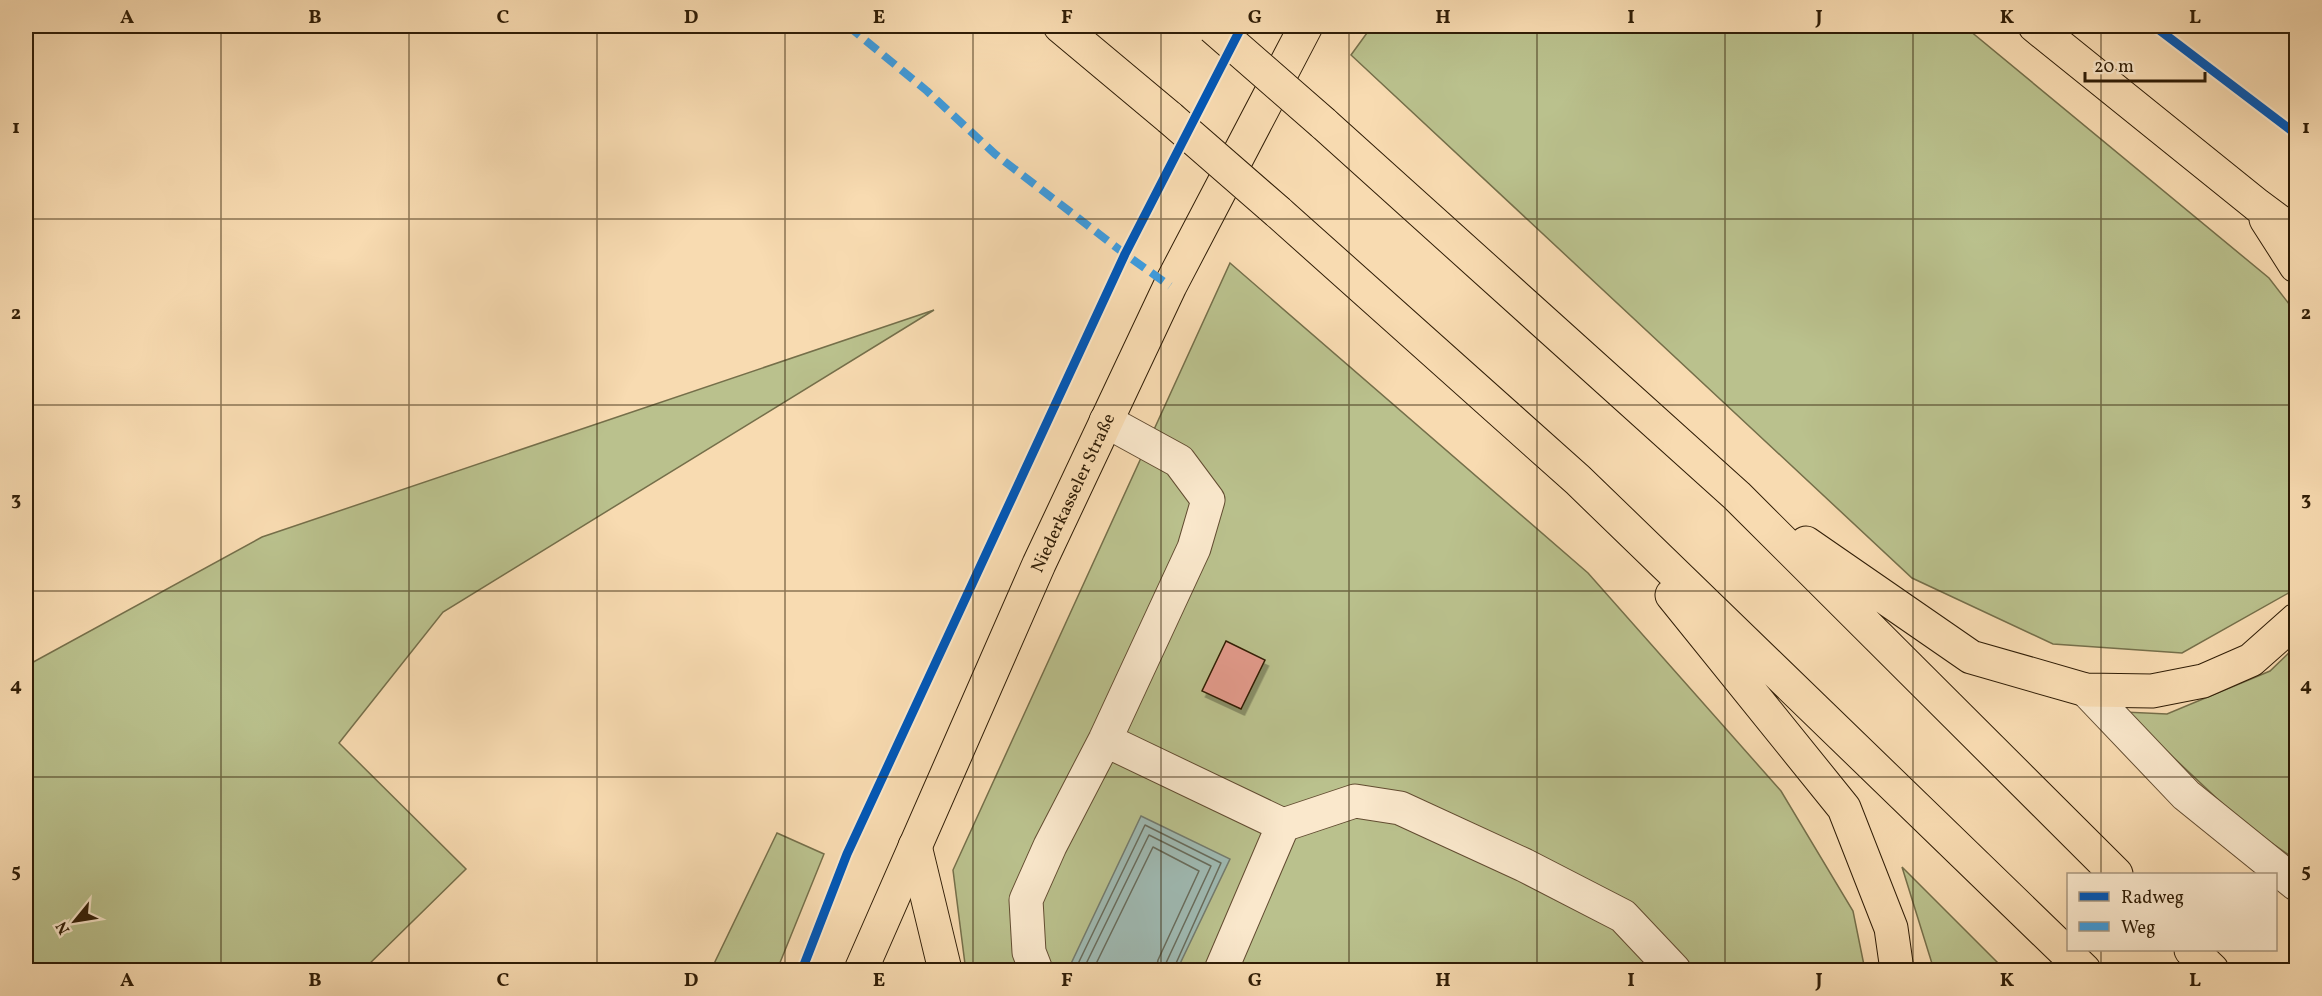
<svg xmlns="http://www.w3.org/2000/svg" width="2322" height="996" viewBox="0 0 2322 996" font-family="Vollkorn,serif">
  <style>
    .green { fill: #bac18d; stroke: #756f4a; stroke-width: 1.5 }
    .water { fill: #9fbab3; stroke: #737b6e; stroke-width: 1.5 }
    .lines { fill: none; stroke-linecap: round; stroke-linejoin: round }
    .shore { stroke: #686c5c; stroke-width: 1.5 }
    .building { fill: #e39b8c; stroke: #301d06; stroke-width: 1.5; filter: url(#shadow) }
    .minor-casing { stroke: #624c31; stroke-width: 35 }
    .major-casing { stroke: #301d06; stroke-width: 35 }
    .highway-casing { stroke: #301d06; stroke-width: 35 }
    .minor { stroke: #fae8cc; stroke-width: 33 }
    .major { stroke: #f8dbb1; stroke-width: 33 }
    .highway { stroke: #f8dbb1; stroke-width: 33 }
    .highway-bridge-casing { stroke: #301d06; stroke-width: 35; stroke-linecap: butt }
    .highway-bridge { stroke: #f8dbb1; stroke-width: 33 }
    .quiet { stroke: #3e9bdd; stroke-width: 8; stroke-dasharray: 15 8; stroke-linecap: butt }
    .cycleway-casing { stroke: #fae8cc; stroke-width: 13 }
    .cycleway { stroke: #0057b8; stroke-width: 9 }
    .grid { fill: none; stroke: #301d06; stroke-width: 1.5; stroke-opacity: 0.55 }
    .labels { text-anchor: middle; stroke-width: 5; stroke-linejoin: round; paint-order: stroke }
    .street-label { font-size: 18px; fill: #301d06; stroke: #fae8cc }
    .neatline { fill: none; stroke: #301d06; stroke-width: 2 }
    .grid-label { font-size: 20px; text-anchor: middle; font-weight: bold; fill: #301d06 }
  </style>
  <defs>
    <filter id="shadow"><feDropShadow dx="3.5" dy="6" stdDeviation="0" flood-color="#0004"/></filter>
  </defs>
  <rect width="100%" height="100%" fill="#f8dbb1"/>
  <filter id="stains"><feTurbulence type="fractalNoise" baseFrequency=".00333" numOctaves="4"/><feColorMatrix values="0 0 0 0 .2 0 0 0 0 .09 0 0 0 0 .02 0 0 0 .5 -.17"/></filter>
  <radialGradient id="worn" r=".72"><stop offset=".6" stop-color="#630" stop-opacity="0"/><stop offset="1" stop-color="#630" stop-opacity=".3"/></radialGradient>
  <path class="green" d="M1372 26H1964L2269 278 2296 313V581L2292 591 2182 653 2053 644 1912 578 1351 55Z
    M1230 263 1588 573 1781 791 1853 911 1865 970H968L965 964 953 870Z
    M934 310 443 612 339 743 466 869 363 970H26V666L262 537Z
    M2296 646V860L2243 823 2125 712 2167 714 2270 671Z
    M777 833 824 854 777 970H711Z
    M1902 867 2005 970H1934Z"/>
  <path class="water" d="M1141 816 1230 859 1177 970H1068Z"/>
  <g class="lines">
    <path class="shore" d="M1075 970 1145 825 1221 863 1173 970
      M1083 970 1149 835 1211 866 1166 963 1165 970
      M1093 970 1153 847 1199 871 1158 960 1156 970"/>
  </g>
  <path class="building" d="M1226 641 1265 660 1241 709 1202 691Z"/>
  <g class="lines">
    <defs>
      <path id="minor" d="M2086 690 2186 795 2296 884
        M1105 740 1283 825 1355 801 1400 808 1524 865 1623 916 1674 970
        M1036 970 1029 952 1026 900 1050 846 1105 740 1194 548 1208 500 1179 461 1106 421
        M1221 970 1283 825"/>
      <g id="major">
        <path id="s1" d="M861 970 1039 564 1170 286 1306 26"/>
      </g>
      <path id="highway" d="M1060 26 1170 118
        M2035 26 2257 205 2296 234
        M1323 123 1737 496 2116 874
        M1278 212 1578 480 2084 970
        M2266 219 2296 266
        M1806 543 1971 657 2086 690 2152 691 2203 681 2251 660 2296 620
        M1672 595 1844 808 1891 928 1897 970
        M915 846 945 970
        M2191 950 2212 970"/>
    </defs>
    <use href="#minor" class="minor-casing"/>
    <use href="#major" class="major-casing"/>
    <use href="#highway" class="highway-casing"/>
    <use href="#minor" class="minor"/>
    <use href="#major" class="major"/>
    <use href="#highway" class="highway"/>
    <defs>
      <path id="highway-bridge" d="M1213 27 1323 123
        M1170 118 1278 212"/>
    </defs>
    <use href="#highway-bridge" class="highway-bridge-casing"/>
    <use href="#highway-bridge" class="highway-bridge"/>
    <path class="quiet" d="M848 26 927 91 995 154 1125 254 1170 286"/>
    <defs>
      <path id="cycleway" d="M2154 26 2296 134
        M802 970 847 854 1125 254 1242 26"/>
    </defs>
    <use href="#cycleway" class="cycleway-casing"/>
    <use href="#cycleway" class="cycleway"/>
  </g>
  <path class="grid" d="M221 26V970M409 26V970M597 26V970M785 26V970M973 26V970M1161 26V970M1349 26V970M1537 26V970M1725 26V970M1913 26V970M2101 26V874M26 219H2296M26 405H2296M26 591H2296M26 777H2296M2101 950V970"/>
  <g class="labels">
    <g class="street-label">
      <text dy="6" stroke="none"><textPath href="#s1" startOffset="522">Niederkasseler Straße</textPath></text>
    </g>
  </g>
  <rect width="2322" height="996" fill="none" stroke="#f8dbb1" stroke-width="66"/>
  <rect x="2067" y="873" width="210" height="78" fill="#fae8cc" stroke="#a9977d" stroke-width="1.5"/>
  <rect x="2079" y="892" width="30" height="9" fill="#0057b8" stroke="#a9977d" stroke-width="1.5"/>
  <text x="2121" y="903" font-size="18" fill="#301d06">Radweg</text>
  <rect x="2079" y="922" width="30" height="9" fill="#3e9bdd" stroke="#a9977d" stroke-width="1.5"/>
  <text x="2121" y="933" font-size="18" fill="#301d06">Weg</text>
  <g transform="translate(75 921) rotate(240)" stroke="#fae8cc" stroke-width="4.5" paint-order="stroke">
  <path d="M0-4.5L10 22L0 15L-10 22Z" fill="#301d06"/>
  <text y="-9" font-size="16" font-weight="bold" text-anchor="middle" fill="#301d06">N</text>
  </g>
  <path d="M2085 72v9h120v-9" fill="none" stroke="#301d06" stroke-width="3"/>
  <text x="2094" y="72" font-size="18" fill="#301d06" stroke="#fae8cc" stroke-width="4.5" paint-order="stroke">20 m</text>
  <rect x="33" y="33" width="2256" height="930" class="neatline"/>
  <g class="grid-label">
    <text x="127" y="23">A</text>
    <text x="315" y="23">B</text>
    <text x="503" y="23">C</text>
    <text x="691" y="23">D</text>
    <text x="879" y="23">E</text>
    <text x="1067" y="23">F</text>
    <text x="1255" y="23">G</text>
    <text x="1443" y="23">H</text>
    <text x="1631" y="23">I</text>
    <text x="1819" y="23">J</text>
    <text x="2007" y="23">K</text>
    <text x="2195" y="23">L</text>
    <text x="16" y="133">1</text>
    <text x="2306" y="133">1</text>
    <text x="16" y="319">2</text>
    <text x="2306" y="319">2</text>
    <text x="16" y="505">3</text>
    <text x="2306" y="505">3</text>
    <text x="16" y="691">4</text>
    <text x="2306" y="691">4</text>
    <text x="16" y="877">5</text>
    <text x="2306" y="877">5</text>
    <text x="127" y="986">A</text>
    <text x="315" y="986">B</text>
    <text x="503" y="986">C</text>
    <text x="691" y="986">D</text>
    <text x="879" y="986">E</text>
    <text x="1067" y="986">F</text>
    <text x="1255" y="986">G</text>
    <text x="1443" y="986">H</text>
    <text x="1631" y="986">I</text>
    <text x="1819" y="986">J</text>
    <text x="2007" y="986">K</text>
    <text x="2195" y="986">L</text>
  </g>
  <rect width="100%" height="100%" filter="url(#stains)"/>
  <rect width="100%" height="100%" fill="url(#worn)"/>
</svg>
